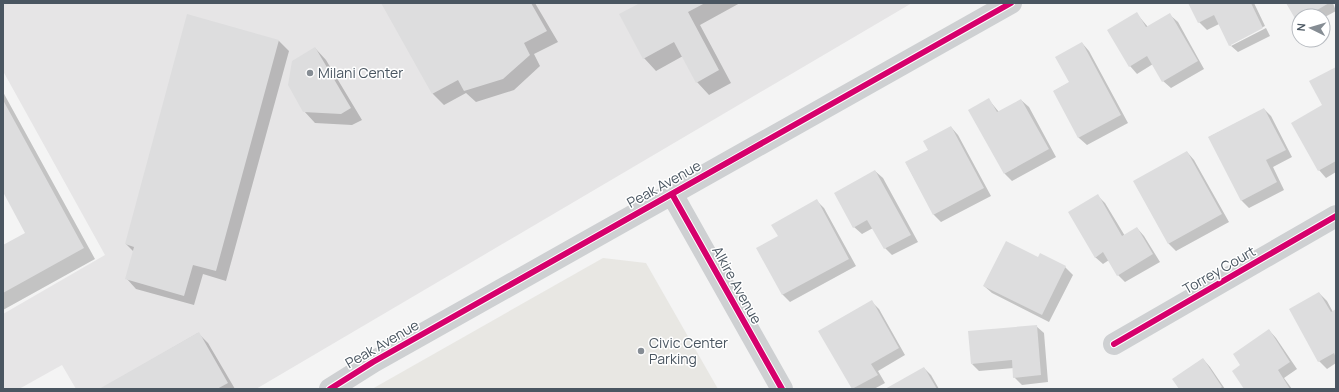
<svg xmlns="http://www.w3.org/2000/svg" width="1339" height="392" viewBox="0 0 1339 392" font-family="Manrope,sans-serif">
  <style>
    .commercial { fill: #e8e7e3 }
    .education { fill: #e6e5e6 }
    .shadow { fill: #0003 }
    .building { fill: #ddddde }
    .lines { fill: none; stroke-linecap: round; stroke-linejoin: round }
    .minor { stroke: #ced0d2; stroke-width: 22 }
    .cycleway-casing { stroke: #fff; stroke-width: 8 }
    .cycleway { stroke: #d6006c; stroke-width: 6 }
    .poi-dot { fill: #868d94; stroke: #fff; stroke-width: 1.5 }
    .labels { text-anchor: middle; stroke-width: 3; stroke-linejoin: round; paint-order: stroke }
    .poi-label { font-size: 14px; fill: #4a5661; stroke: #fff; text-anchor: start }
    .street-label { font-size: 14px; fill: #4a5661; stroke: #fff }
  </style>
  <rect width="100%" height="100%" fill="#f4f4f4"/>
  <path class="commercial" d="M603 258 646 263 718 389H372Z"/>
  <path class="education" d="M3 3H912L256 389H76L62 365 19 389H3V314L105 255 3 71Z"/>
  <path class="shadow" d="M382 3H535L558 42 534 54 540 66 514 90 476 102 466 93 444 105 433 94Z
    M642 3H740L700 25 731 83 709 95 697 82 683 56 656 71 644 58Z
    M1189 3H1254L1265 26 1231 43V46L1266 28 1270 36 1238 52 1230 45 1219 24 1207 30 1199 22Z
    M1287 3H1333L1336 11 1323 18V16H1299V22Z
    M1137 14 1148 27 1170 15 1178 22 1204 69 1171 88 1163 81 1153 64 1137 74 1130 66Z
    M188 16 279 41 289 51 226 281 203 274 194 305 136 289 127 279 134 252 126 244Z
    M1082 43 1089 51 1128 123 1087 145 1079 138 1054 91 1070 82Z
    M315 48 326 60 362 120 352 125 315 123 304 111Z
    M1336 68V172L1326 178 1319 170 1324 105Z
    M3 92 95 259 3 310V246L27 233 3 190Z
    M989 100 999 112 1021 100 1029 107 1056 157 1012 181 1005 174Z
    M1264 109 1271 116 1292 157 1273 167 1284 190 1249 208 1242 201 1209 137Z
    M951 127 958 135 991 196 941 222 934 215 906 163 930 150Z
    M1187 152 1194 160 1229 222 1176 251 1169 244 1135 182Z
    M875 171 883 178 918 242 892 255 885 248 873 228 862 234 854 227Z
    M1098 196 1105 203 1125 236 1137 228 1144 236 1160 262 1125 282 1118 275 1109 260 1103 264 1095 257Z
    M817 201 824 208 856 266 790 302 782 294 779 237Z
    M1038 258 1065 267 1073 275 1049 322 992 293 984 286Z
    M1319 293 1327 301 1333 312 1336 310V363L1327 369 1319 361Z
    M872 302 879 309 905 355 878 371 885 383 874 389H853L820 331Z
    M1036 326 1044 333 1048 382 1022 385 1014 377V368L979 371 972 364Z
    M1269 330 1276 338 1297 369 1284 378 1292 389H1245L1242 365Z
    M198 333 208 343 235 389H101Z
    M1203 359 1210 367 1225 389H1180Z
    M924 368 931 375 939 389H887Z"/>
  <path class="building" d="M381 3H531L547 31 524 43 530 55 503 79 464 91 458 80 432 94Z
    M640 3H705L688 12 719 70 696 83 674 42 643 59 619 14Z
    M1188 3H1251L1263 28 1229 46 1214 15 1198 23Z
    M1286 3H1329L1307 16H1299L1297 22Z
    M1137 12 1146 27 1170 13 1198 61 1162 82 1147 56 1129 67 1107 30Z
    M187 14 279 40 216 271 193 265 184 296 125 279 134 247 125 244Z
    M1082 42 1121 115 1078 138 1053 91 1069 82 1055 57Z
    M315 47 351 108 341 114 303 112 288 85 292 61Z
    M1336 67V161L1318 171 1291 123 1322 105 1309 81Z
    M989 98 997 112 1021 99 1049 149 1004 174 968 110Z
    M3 100 84 248 3 293V245L25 233 3 192Z
    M1264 108 1286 150 1266 160 1277 182 1241 201 1208 137Z
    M951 126 984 188 933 215 905 162 928 150 923 141Z
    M1187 151 1222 214 1168 244 1133 181Z
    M875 170 911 235 884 249 867 220 853 228 834 193Z
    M1098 194 1122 236 1137 227 1153 254 1117 276 1103 252 1095 258 1068 212Z
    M817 199 849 259 782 295 756 248 778 236 771 225Z
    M1006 241 1038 257 1040 253 1066 266 1042 315 983 286Z
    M1319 292 1331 312 1336 309V358L1334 353 1318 362 1289 309Z
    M872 300 899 348 871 364 878 375 852 389 818 331Z
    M1037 325 1041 375 1013 378 1012 360 971 364 968 331Z
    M1269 329 1290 362 1278 370 1290 389H1244L1232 371 1240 365 1233 354Z
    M199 332 228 383 217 389H99Z
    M1203 358 1222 387 1219 389H1179L1172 379Z
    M924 367 937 389H885Z"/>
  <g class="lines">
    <path class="minor" d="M672 194 782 389
      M1114 344 1336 216
      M330 389 373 362 1011 3"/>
    <defs>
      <path id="cycleway" d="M672 194 782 389
        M1114 344 1336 216
        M330 389 373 362 1011 3"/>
    </defs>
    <use href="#cycleway" class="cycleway-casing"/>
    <use href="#cycleway" class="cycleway"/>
  </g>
  <g class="poi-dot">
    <circle cx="310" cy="73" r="4"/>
    <circle cx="641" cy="351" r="4"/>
  </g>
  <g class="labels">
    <g class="poi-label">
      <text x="318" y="78">Milani Center</text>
      <text x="649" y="348">Civic Center<tspan x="649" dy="16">Parking</tspan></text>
    </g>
    <g class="street-label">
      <text transform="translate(664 184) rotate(-29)" y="5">Peak Avenue</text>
      <text transform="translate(1219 270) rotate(-30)" y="5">Torrey Court</text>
      <text transform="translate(737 285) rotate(61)" y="5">Alkire Avenue</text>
      <text transform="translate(382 344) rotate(-30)" y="5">Peak Avenue</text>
    </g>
  </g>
  <rect width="1339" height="392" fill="none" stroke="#4a5661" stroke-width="8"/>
  <g transform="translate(1311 28) rotate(275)"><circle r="19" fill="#ffffff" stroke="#b7bbc0"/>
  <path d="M0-3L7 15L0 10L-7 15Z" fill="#868d94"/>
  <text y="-6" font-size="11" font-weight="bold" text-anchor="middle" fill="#4a5661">N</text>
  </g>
</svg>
